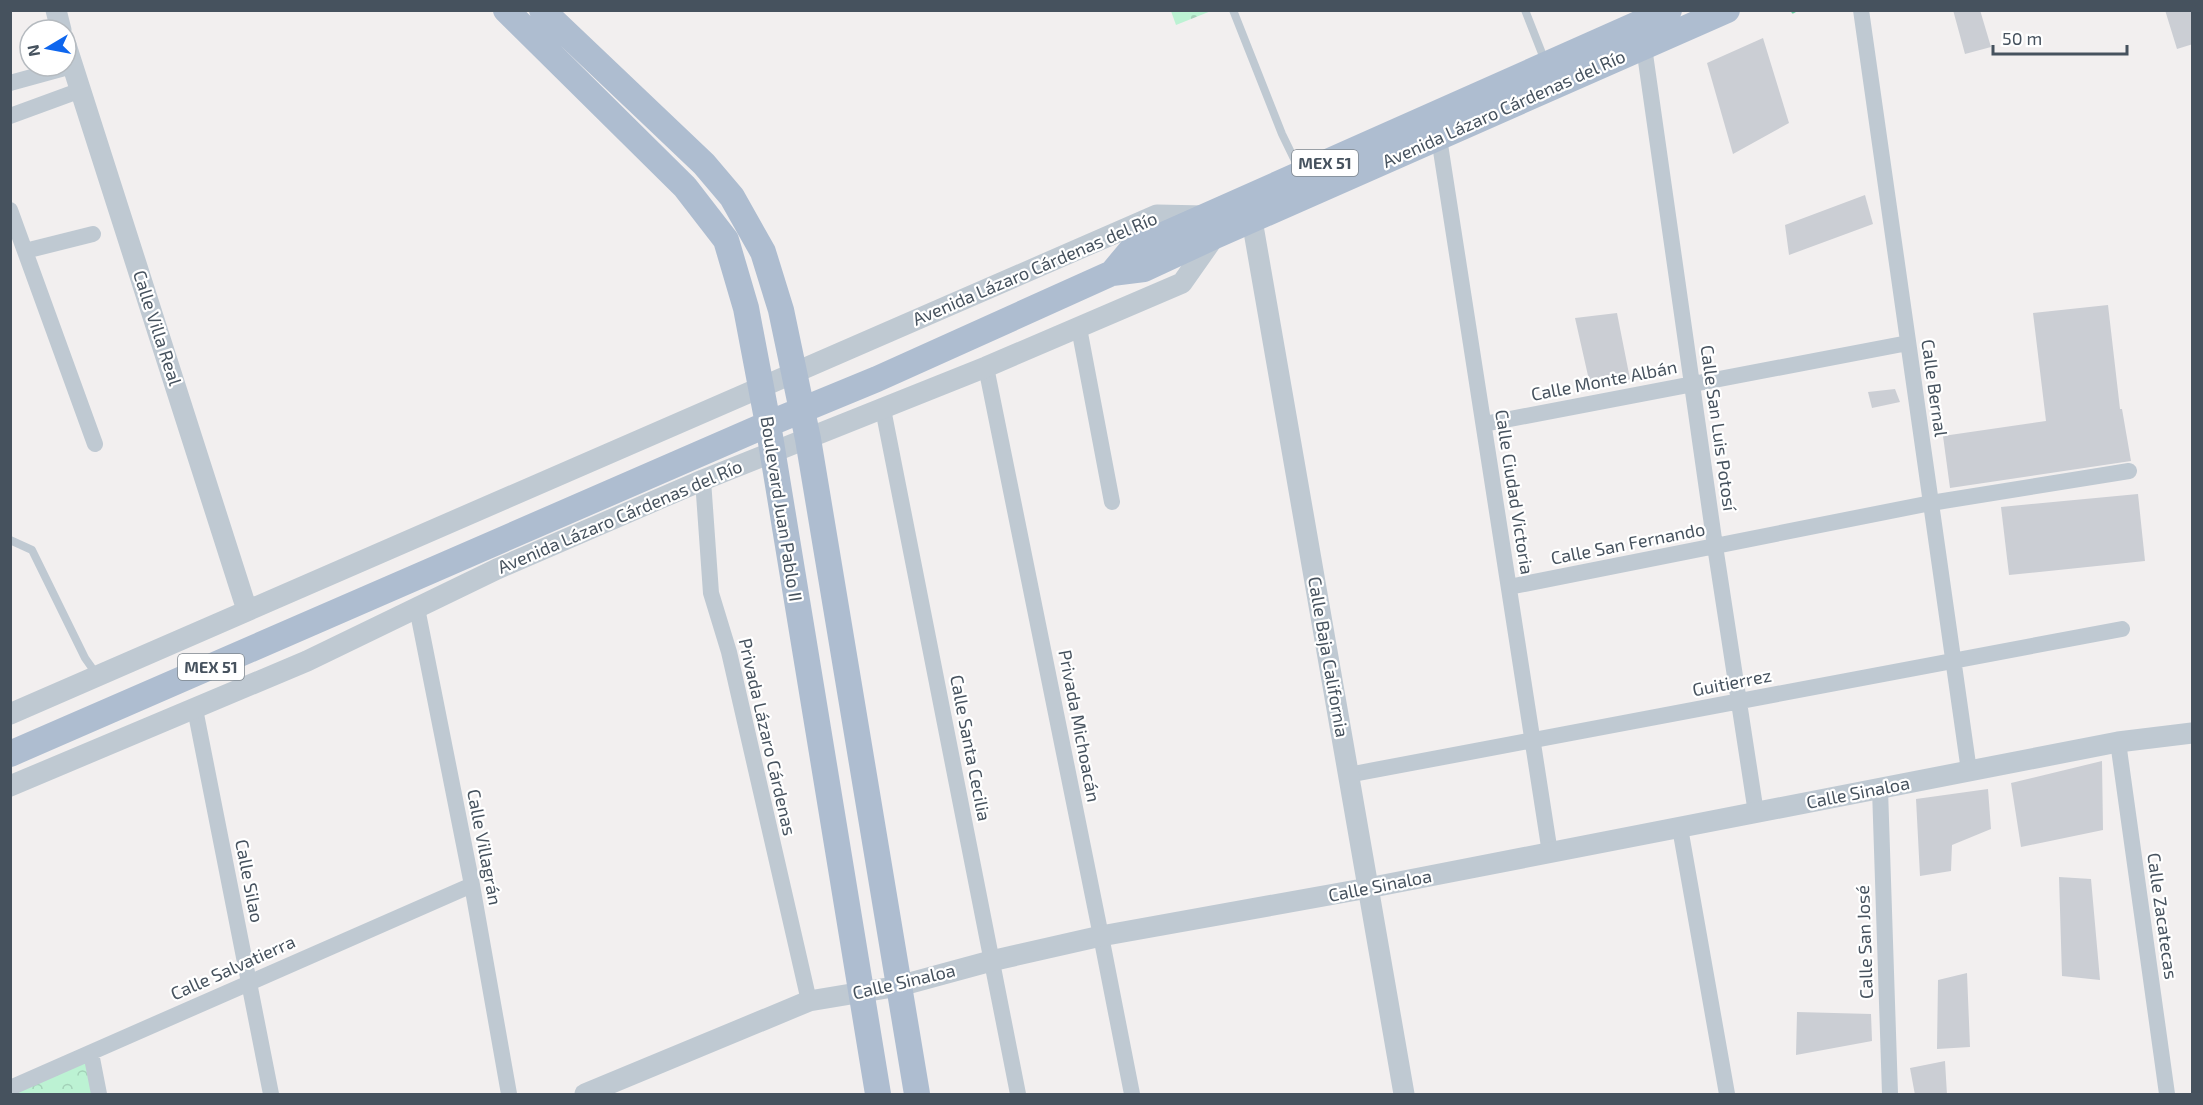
<svg xmlns="http://www.w3.org/2000/svg" width="2203" height="1105" viewBox="0 0 2203 1105" font-family="'Exo 2',sans-serif">
  <style>
    .cemetery { fill: url(#cemetery-stones) }
    .park { fill: url(#park-crowns) }
    .building { fill: #cbced4 }
    .lines { fill: none; stroke-linecap: round; stroke-linejoin: round }
    .path { stroke: #71d2a7; stroke-width: 3; stroke-dasharray: 4.5 3; stroke-linecap: butt }
    .service { stroke: #bfc9d2; stroke-width: 8 }
    .minor { stroke: #bfc9d2; stroke-width: 16 }
    .tertiary { stroke: #bfc9d2; stroke-width: 21 }
    .primary { stroke: #aebdd0; stroke-width: 26 }
    .labels { text-anchor: middle; stroke-width: 4.5; stroke-linejoin: round; paint-order: stroke }
    .shield { fill: #fff; stroke: #7e868e; stroke-width: 1.5 }
    .shield-label { font-size: 16px; font-weight: bold; fill: #46525e }
    .street-label { font-size: 18px; fill: #46525e; stroke: #fff }
  </style>
  <defs>
    <pattern id="cemetery-stones" width="16" height="16" patternUnits="userSpaceOnUse" patternTransform="scale(1.5)"><rect width="16" height="16" fill="#bcf2d3"/><path d="M2 7V4a2 2 0 0 1 4 0v3zM10 15v-3a2 2 0 0 1 4 0v3z" fill="#a3d1b8"/></pattern>
    <pattern id="park-crowns" width="20" height="18" patternUnits="userSpaceOnUse" patternTransform="scale(1.5)"><rect width="20" height="18" fill="#bcf2d3"/><path d="M2 6a3 3 0 1 1 6 0M12 15a3 3 0 1 1 6 0" fill="none" stroke="#a3d1b8"/></pattern>
  </defs>
  <rect width="100%" height="100%" fill="#f2efef"/>
  <path class="cemetery" d="M1171 11V10L1211 11 1176 25Z"/>
  <path class="park" d="M91 1053 102 1094H11Z"/>
  <path class="building" d="M1953 10H1980L1991 47 1965 54Z
    M2165 10H2193V44L2177 49Z
    M1763 38 1789 123 1733 154 1707 63Z
    M1865 195 1873 224 1789 255 1785 225Z
    M2108 305 2120 409H2122L2131 461 1950 488 1943 436 2046 421 2033 313Z
    M1617 313 1630 379 1591 389 1575 318Z
    M1895 389 1900 402 1872 408 1868 392Z
    M2138 494 2145 561 2009 575 2001 507Z
    M2102 761 2103 830 2021 847 2011 783Z
    M1988 789 1991 829 1952 845 1951 871 1920 876 1916 799Z
    M2059 877 2091 879 2100 980 2062 976Z
    M1967 973 1970 1047 1937 1049 1938 980Z
    M1797 1012 1871 1014 1872 1041 1796 1055Z
    M1945 1061 1947 1095H1915L1910 1068Z"/>
  <g class="lines">
    <path class="path" d="M1792 10 1793 12 1797 10"/>
    <path class="service" d="M1233 10 1282 134 1300 171
      M1525 10 1545 61
      M10 540 32 550 85 658 97 675"/>
    <path class="minor" d="M1861 10 1969 771
      M1644 47 1715 546 1756 813
      M10 83 72 66
      M10 116 81 90
      M1439 138 1550 853
      M10 210 95 444
      M25 251 93 234
      M1079 328 1112 502
      M986 367 1101 936 1132 1094
      M883 409 1018 1094
      M1484 424 1908 343
      M703 480 711 593 729 652 809 1001
      M1509 587 1931 503 2129 471
      M417 608 472 885 509 1094
      M195 709 271 1094
      M2118 742 2167 1094
      M1348 775 2122 629
      M1880 789 1890 1094
      M1680 828 1727 1094
      M91 1053 99 1094
      M10 1088 472 885"/>
    <path class="tertiary" d="M56 10 61 30
      M66 45 247 610
      M1252 220 1404 1094
      M10 714 1157 215 1205 216
      M10 786 307 661 497 569 703 480 986 367 1182 283 1215 236
      M585 1094 809 1001 899 986 991 961 1101 936 1368 888 2118 742 2192 733"/>
    <path class="primary" d="M506 10 685 187 726 240 746 308 768 424 878 1094
      M542 10 704 164 732 197 763 252 781 310 808 439 917 1094
      M1112 273 1132 249 1669 10
      M10 754 768 424 877 379 1112 273 1144 269 1215 236 1727 10"/>
  </g>
  <g class="labels">
    <g class="shield">
      <rect x="1292" y="150" width="66" height="26" rx="4.5"/>
      <rect x="178" y="654" width="66" height="26" rx="4.5"/>
    </g>
    <g class="shield-label">
      <text x="1325" y="169">MEX 51</text>
      <text x="211" y="673">MEX 51</text>
    </g>
    <g class="street-label">
      <text transform="translate(1504 109) rotate(-24)" y="6">Avenida Lázaro Cárdenas del Río</text>
      <text transform="translate(1035 269) rotate(-23)" y="6">Avenida Lázaro Cárdenas del Río</text>
      <text transform="translate(157 328) rotate(72)" y="6">Calle Villa Real</text>
      <text transform="translate(1604 381) rotate(-11)" y="6">Calle Monte Albán</text>
      <text transform="translate(1934 388) rotate(82)" y="6">Calle Bernal</text>
      <text transform="translate(1718 428) rotate(82)" y="6">Calle San Luis Potosí</text>
      <text transform="translate(1514 492) rotate(81)" y="6">Calle Ciudad Victoria</text>
      <text transform="translate(781 509) rotate(81)" y="6">Boulevard Juan Pablo II</text>
      <text transform="translate(620 517) rotate(-23)" y="6">Avenida Lázaro Cárdenas del Río</text>
      <text transform="translate(1628 544) rotate(-11)" y="6">Calle San Fernando</text>
      <text transform="translate(1328 657) rotate(80)" y="6">Calle Baja California</text>
      <text transform="translate(1732 683) rotate(-11)" y="6">Guitierrez</text>
      <text transform="translate(1079 726) rotate(79)" y="6">Privada Michoacán</text>
      <text transform="translate(767 737) rotate(77)" y="6">Privada Lázaro Cárdenas</text>
      <text transform="translate(970 748) rotate(79)" y="6">Calle Santa Cecilia</text>
      <text transform="translate(1858 793) rotate(-11)" y="6">Calle Sinaloa</text>
      <text transform="translate(484 847) rotate(79)" y="6">Calle Villagrán</text>
      <text transform="translate(249 881) rotate(79)" y="6">Calle Silao</text>
      <text transform="translate(1380 886) rotate(-11)" y="6">Calle Sinaloa</text>
      <text transform="translate(2162 916) rotate(82)" y="6">Calle Zacatecas</text>
      <text transform="translate(1865 942) rotate(-92)" y="6">Calle San José</text>
      <text transform="translate(233 968) rotate(-24)" y="6">Calle Salvatierra</text>
      <text transform="translate(904 982) rotate(-13)" y="6">Calle Sinaloa</text>
    </g>
  </g>
  <rect width="2203" height="1105" fill="none" stroke="#46525e" stroke-width="24"/>
  <g transform="translate(48 48) rotate(260)"><circle r="28" fill="#ffffff" stroke="#b5babf" stroke-width="1.5"/>
  <path d="M0-4.5L10 22L0 15L-10 22Z" fill="#0e66ee"/>
  <text y="-9" font-size="16" font-weight="bold" text-anchor="middle" fill="#46525e">N</text>
  </g>
  <path d="M1993 45v9h134v-9" fill="none" stroke="#46525e" stroke-width="3"/>
  <text x="2002" y="45" font-size="18" fill="#46525e" stroke="#ffffff" stroke-width="4.5" paint-order="stroke">50 m</text>
</svg>
